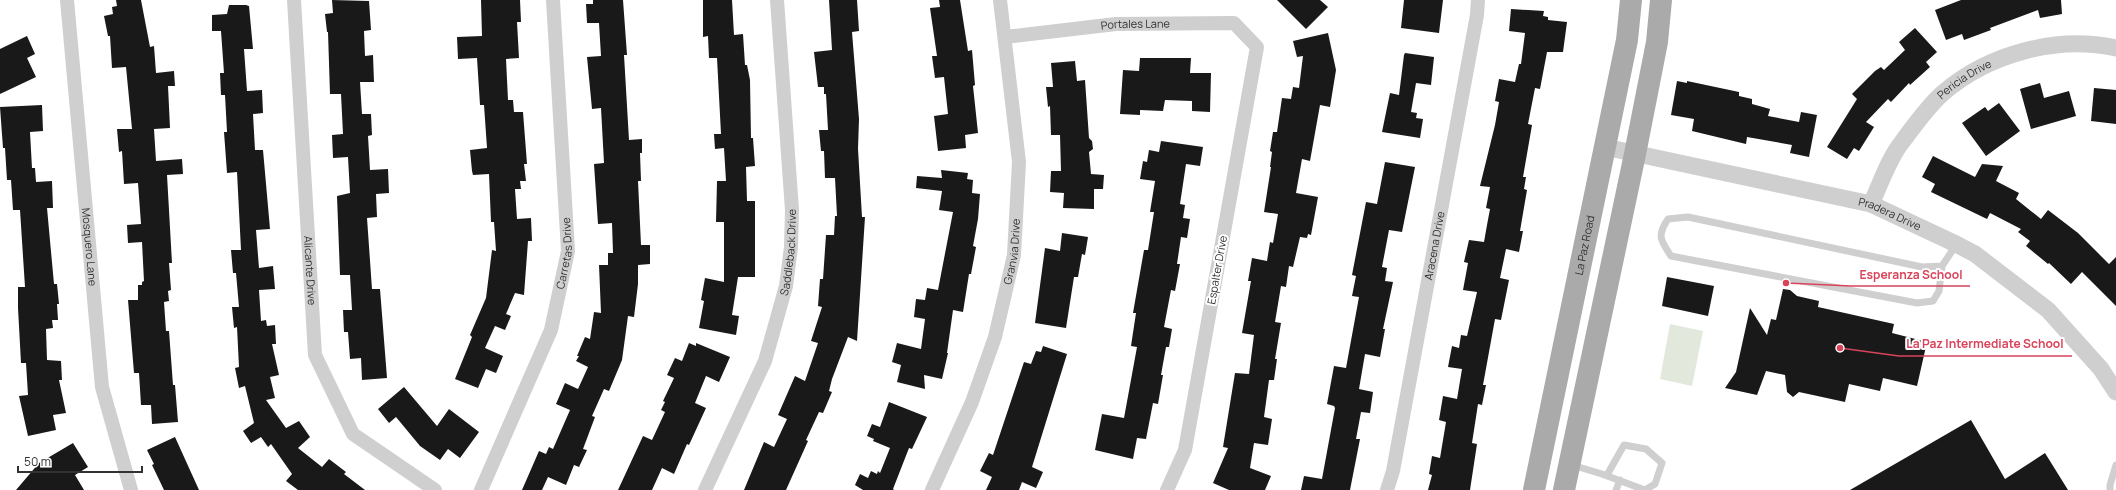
<svg xmlns="http://www.w3.org/2000/svg" width="2116" height="490" viewBox="0 0 2116 490" font-family="Manrope,sans-serif">
  <style>
    .green { fill: #e3e8dc }
    .building { fill: #191919 }
    .lines { fill: none; stroke-linecap: round; stroke-linejoin: round }
    .service { stroke: #cfcfcf; stroke-width: 7 }
    .minor { stroke: #cfcfcf; stroke-width: 14 }
    .tertiary { stroke: #cfcfcf; stroke-width: 17 }
    .primary { stroke: #aaa; stroke-width: 22 }
    .labels { text-anchor: middle; stroke-width: 4; stroke-linejoin: round; paint-order: stroke }
    .street-label { font-size: 11px; fill: #323232; stroke: #fff }
    .leader { fill: none; stroke: #d9445b; stroke-width: 1.5 }
    .callout-dot { fill: #d9445b; stroke: #fff; stroke-width: 1.5 }
    .callout-label { font-size: 12px; text-anchor: middle; font-weight: bold; fill: #d9445b; stroke: #fff; stroke-width: 4; stroke-linejoin: round; paint-order: stroke }
  </style>
  <rect width="100%" height="100%" fill="#fff"/>
  <path class="green" d="M1670 324 1703 331 1692 386 1660 379Z"/>
  <path class="building" d="M116 0H141L150 47 154 46 156 73 174 71 175 86H168L170 128 154 129 156 161 182 159 183 174 167 175 172 263H169L171 290 168 291 169 301 164 302 166 331H169L173 385H175L178 422 152 424 151 405H141L139 373H134L128 300H138V285H142V282L144 281 142 242 128 243 127 225 141 224 138 183 124 184 122 151 119 152 117 129H132L126 67 112 68 110 36H108L104 16 113 14 112 7 117 6Z
    M332 0 369 1 371 30 364 31 365 56 373 55 374 82H360L362 114H371L372 135 368 136 370 170 388 169 389 193 376 194 377 217 367 218 372 289H380L387 378 362 380 361 358 350 359 348 332H344L343 310H352L350 275H340L337 196 350 193 348 157 333 158 332 135 343 134 341 94H330L328 32H327L325 14 333 13Z
    M481 0H520L521 22H517L519 58 506 59 508 100H513L514 112H523L527 164H524L526 181H520L521 189H515L517 219 531 218 532 241H528L524 295 515 293 506 314 511 316 505 330 495 326 485 348 503 356 496 373 486 369 478 388 455 379 472 337 470 335 486 298 492 250 496 251 494 222H491L489 174 473 175 472 171 470 150 487 148 484 105H480L477 58 458 59 457 37 482 36Z
    M593 0H623L627 55H624L629 140 642 139V153H640L641 181H638L641 245H650V264L638 265V284L634 317 628 316 622 360 609 391 604 389 592 416 595 417 583 449 587 450 579 467 574 465 566 485 548 477 542 490H522L539 451 546 454 549 447 553 449 570 410 556 404 565 383 578 389 588 367 576 361 579 356H577L585 337 590 339 594 312 601 313 599 265H608V253H613L612 223 598 224 594 164 604 163 601 108 592 109 587 57 601 56 599 23H587L586 4H593Z
    M703 0H732L734 35 743 34 745 65H747L750 80 751 138H753L755 166 746 167 747 201H755V277H738L732 315 739 316 736 335 699 328 704 301 701 300 705 278 724 282V222H716L717 181H726L724 148 715 149 714 134H721L717 58H709L708 36 703 37Z
    M829 0H857L859 31 852 32 859 119 858 149 862 217H865L857 341 848 337 832 379 829 391 832 392 823 413 819 412 806 440 808 441 786 490H744L764 442 774 447 787 419 778 415 795 376 805 381 818 343 811 341 822 307 818 306 820 279H823L826 235H834L835 216H837L835 178H825L824 151H821L819 130H828L826 94H824V87H818L814 52 832 50Z
    M939 0H960L968 51 972 50 975 85 973 86 978 133 965 135 966 148 938 151 934 116 948 114 944 77 935 78 932 56H937L930 8 940 7Z
    M1277 0H1320L1328 7 1306 29Z
    M1404 0H1443L1439 33 1401 28Z
    M1961 0H2061L2062 14 2040 18 2038 10 1990 28 1991 30 1964 40 1962 34 1946 40 1935 10Z
    M229 5H246L249 6 253 49H244L247 91 262 90 263 113 253 114 255 150H263L270 229 256 230 259 268 273 266 275 289 259 290 261 321 266 320 267 326 275 325 276 344H272L279 375 270 377 275 398 266 400 286 428 299 421 310 437 298 448 322 467 329 459 346 472 344 474 365 490H298L286 481 292 474 271 444 268 447 261 437 251 443 243 431 254 423 245 386 239 388 235 368 239 367 237 327 234 328 232 307H239L236 273H233L231 250H241L237 172 227 173 224 132H227L225 95H221L220 73H224L221 31H212V15L227 14Z
    M1511 9 1544 11 1543 16 1548 17V20L1567 22 1563 52H1547L1540 89 1535 88 1528 124 1532 125 1523 177H1526L1524 189 1527 190 1520 231H1523L1519 252 1506 249 1500 278 1509 280 1501 320 1495 319 1483 385H1486L1482 405 1478 404 1472 443 1477 444 1470 490H1428L1432 475 1429 474 1432 456 1440 458 1446 422 1439 420 1443 396 1457 399 1462 369 1448 367 1452 346 1459 348 1461 335 1467 336 1477 292 1463 290 1468 263 1464 262 1469 240 1484 242 1487 225 1490 209 1486 208 1490 187 1480 186 1495 125 1499 102 1495 101 1499 79 1515 82 1519 64H1521L1525 33 1509 31Z
    M1915 28 1937 52 1926 62 1930 67 1910 85 1909 83 1891 102 1888 99 1866 122 1874 127 1859 151 1854 148 1847 159 1827 147 1857 99 1852 94 1875 71 1881 67 1884 70 1905 50 1899 42Z
    M1328 33 1336 70 1330 107 1320 105 1310 161 1302 159 1296 193 1318 197 1311 235 1308 234 1307 238 1300 237 1293 267 1289 266 1286 287 1281 286 1275 322 1281 323 1275 359H1277L1274 380H1269L1264 417 1272 419 1268 445 1254 443 1250 468 1271 476 1265 490H1229L1213 483 1228 448 1223 447 1235 373 1249 374 1254 335 1242 333 1251 281H1248L1252 258 1267 261 1270 242 1273 243 1278 214 1264 212 1271 167H1270L1272 152 1270 151 1273 132H1277L1282 98 1291 99 1293 87 1299 88 1303 56 1297 57 1293 41Z
    M27 36 35 54 27 58 36 77 0 94V49Z
    M1405 53 1434 57 1431 85 1416 83 1411 112 1417 113 1416 118 1423 119 1420 138 1382 132 1390 93 1399 95 1404 55Z
    M1140 58H1191L1190 73H1211L1210 112 1192 111V101L1165 100 1163 111 1140 110V115L1120 114 1123 70 1139 71Z
    M1075 61 1077 81 1085 80 1089 138 1092 141 1093 149 1089 152 1091 174 1104 175 1103 189H1094V209L1063 208 1064 193 1050 192 1051 171H1061L1060 135H1051L1050 106 1048 107 1046 87H1053L1051 63Z
    M1677 81 1687 83V81L1739 92V96L1752 99V104L1770 109 1768 116 1799 122 1801 112 1817 115 1809 157 1790 153 1792 145 1747 137 1746 144 1692 131 1694 119 1671 115Z
    M2040 83 2044 98 2069 91 2076 116 2031 129 2020 89Z
    M2094 88 2116 90V124L2091 121Z
    M1999 103 2020 131 1986 156 1962 123 1985 107 1988 111Z
    M42 105 43 131 30 132 32 168H35L36 182 52 181 53 208H47L54 284H57L59 304H57L58 320H52L53 328 46 329 47 360 61 361 62 380H59L66 413 53 415 56 430 28 436 19 396 28 395 26 363H21L18 308V287H25L20 210H13L11 180H7L5 148H3L0 107Z
    M1161 141 1203 147 1200 166 1186 164 1180 204 1185 205 1183 218 1190 219 1187 238 1181 237 1177 264H1180L1175 291 1171 290 1164 327 1172 329 1169 347H1166L1161 375H1163L1158 404 1153 403 1146 439 1137 438 1133 459 1095 450 1102 414 1124 418 1137 347 1131 346 1136 313H1133L1144 250H1148L1154 212H1150L1155 181 1140 179 1143 161 1147 162 1149 150 1159 152Z
    M1933 156 1975 177 1982 164 2003 166 1996 181 2019 193 2016 199 2041 219 2048 210 2078 233 2109 264 2116 257V306L2082 272 2071 284 2049 263 2048 264 2026 246 2030 241 2018 232 2021 229 1990 213 1987 219 1931 192 1935 184 1922 177Z
    M1385 162 1415 167 1402 232 1389 230 1382 267 1387 268 1385 281 1393 282 1383 329H1385L1380 357 1365 354 1359 389 1373 392 1370 413 1361 412 1356 439H1360L1350 490H1301L1304 476 1322 479 1335 408 1334 406 1327 404 1334 366 1346 368 1359 297 1352 296 1356 276 1352 275 1366 202 1377 204Z
    M941 170 968 173 967 179 973 180 972 193 980 194 978 219 973 246 976 247 971 274H969L963 312 953 310 947 353H948L942 379 924 375 925 389 897 382 901 365 892 362 897 343 921 349 925 319 914 317 916 299 925 300 927 288 938 290 953 212 939 210 942 191 916 188 917 176 942 178Z
    M1062 233 1088 237 1085 255 1082 254 1078 277H1074L1066 328 1035 323 1045 248 1060 251Z
    M1667 277 1714 286 1708 316 1662 306Z
    M1783 289 1790 290 1797 296 1819 301 1818 307 1894 324 1892 333 1927 342 1917 386 1883 378 1880 391 1849 384 1845 402 1799 392 1793 397 1787 392 1785 375 1766 371 1757 395 1725 388 1736 372 1750 308 1767 335 1771 319 1776 320Z
    M689 343 696 346V343L730 357 719 382 706 376 695 403 706 408 689 445 687 444 674 474 662 468 652 490H618L643 436 652 440 665 412 661 410 665 402 663 401 674 378 667 375 675 358 682 361Z
    M1043 346 1067 354 1032 467 1043 472 1036 488 1022 482 1019 490H986L992 477 980 471 989 453 993 455 1024 362 1031 364 1036 351 1041 352Z
    M404 387 437 426 449 409 479 432 460 458 448 449 440 460 420 446 396 417 389 423 378 409Z
    M889 402 927 417 912 449 909 448 893 489 894 490H863L855 485 860 474 868 478 871 471 877 474 878 471 880 473 890 448 873 441 874 439 867 436 872 424 880 427Z
    M1971 420 2005 479 2045 453 2068 490H1850Z
    M175 437 199 490H164L152 465 154 464 147 450Z
    M73 443 88 467 75 475 84 490H16L39 463Z"/>
  <g class="lines">
    <path class="service" d="M1942 266 1922 267 1688 217 1668 219C1657 235 1660 240 1671 256L1917 303 1933 301 1939 291 1942 266 1956 245
      M1572 465 1602 474 1645 490
      M1607 475 1624 445 1646 449 1662 463 1655 484 1645 490
      M1616 490 1620 480
      M2110 490V485L2116 465"/>
    <g class="minor">
      <path id="s1" d="M67 0 102 387 131 490"/>
      <path id="s2" d="M294 0 315 355 353 434 435 490"/>
      <path id="s3" d="M1005 37 1116 24 1234 23 1257 47 1185 450 1167 490"/>
      <path id="s4" d="M481 490 551 330 568 251 553 0"/>
      <path id="s5" d="M705 490 765 361 786 286 791 247 792 210 777 0"/>
      <path id="s6" d="M932 490 972 402 995 337 1014 255 1019 162 1000 0"/>
      <path id="s7" d="M1387 490 1393 471 1477 15 1478 0"/>
    </g>
    <g class="tertiary">
      <path id="s8" d="M1605 147 1871 204 1956 244 1975 254 2048 310 2101 369 2116 392"/>
      <path id="s9" d="M1871 204C1880 185 1889 158 1902 142 1913 127 1929 105 1943 93 1988 54 2057 35 2116 48"/>
    </g>
    <g class="primary">
      <path id="s10" d="M1534 490 1627 40 1631 0"/>
      <path d="M1564 490 1635 154 1657 42 1661 0"/>
    </g>
  </g>
  <g class="labels">
    <g class="street-label">
      <text dy="4" stroke="none"><textPath href="#s3" startOffset="131">Portales Lane</textPath></text>
      <text dy="4" stroke="none"><textPath href="#s9" startOffset="159">Pericia Drive</textPath></text>
      <text dy="4" stroke="none"><textPath href="#s8" startOffset="293">Pradera Drive</textPath></text>
      <text dy="4" stroke="none"><textPath href="#s7" startOffset="249">Aracena Drive</textPath></text>
      <text dy="4" stroke="none"><textPath href="#s10" startOffset="250">La Paz Road</textPath></text>
      <text dy="4" stroke="none"><textPath href="#s1" startOffset="248">Mosquero Lane</textPath></text>
      <text dy="4" stroke="none"><textPath href="#s6" startOffset="253">Granvia Drive</textPath></text>
      <text dy="4" stroke="none"><textPath href="#s4" startOffset="253">Carretas Drive</textPath></text>
      <text dy="4" stroke="none"><textPath href="#s5" startOffset="254">Saddleback Drive</textPath></text>
      <text transform="translate(1217 270) rotate(-80)" y="4">Espalter Drive</text>
      <text dy="4" stroke="none"><textPath href="#s2" startOffset="271">Alicante Drive</textPath></text>
    </g>
  </g>
  <path class="leader" d="M1786 283L1851 286H1970M1840 348L1899 356H2072"/>
  <g class="callout-dot">
    <circle cx="1786" cy="283" r="4"/>
    <circle cx="1840" cy="348" r="4"/>
  </g>
  <g class="callout-label">
    <text x="1911" y="279">Esperanza School</text>
    <text x="1985" y="348">La Paz Intermediate School</text>
  </g>
  <path d="M18 466v6h124v-6" fill="none" stroke="#323232" stroke-width="2"/>
  <text x="24" y="466" font-size="12" fill="#323232" stroke="#ffffff" stroke-width="3" paint-order="stroke">50 m</text>
</svg>
